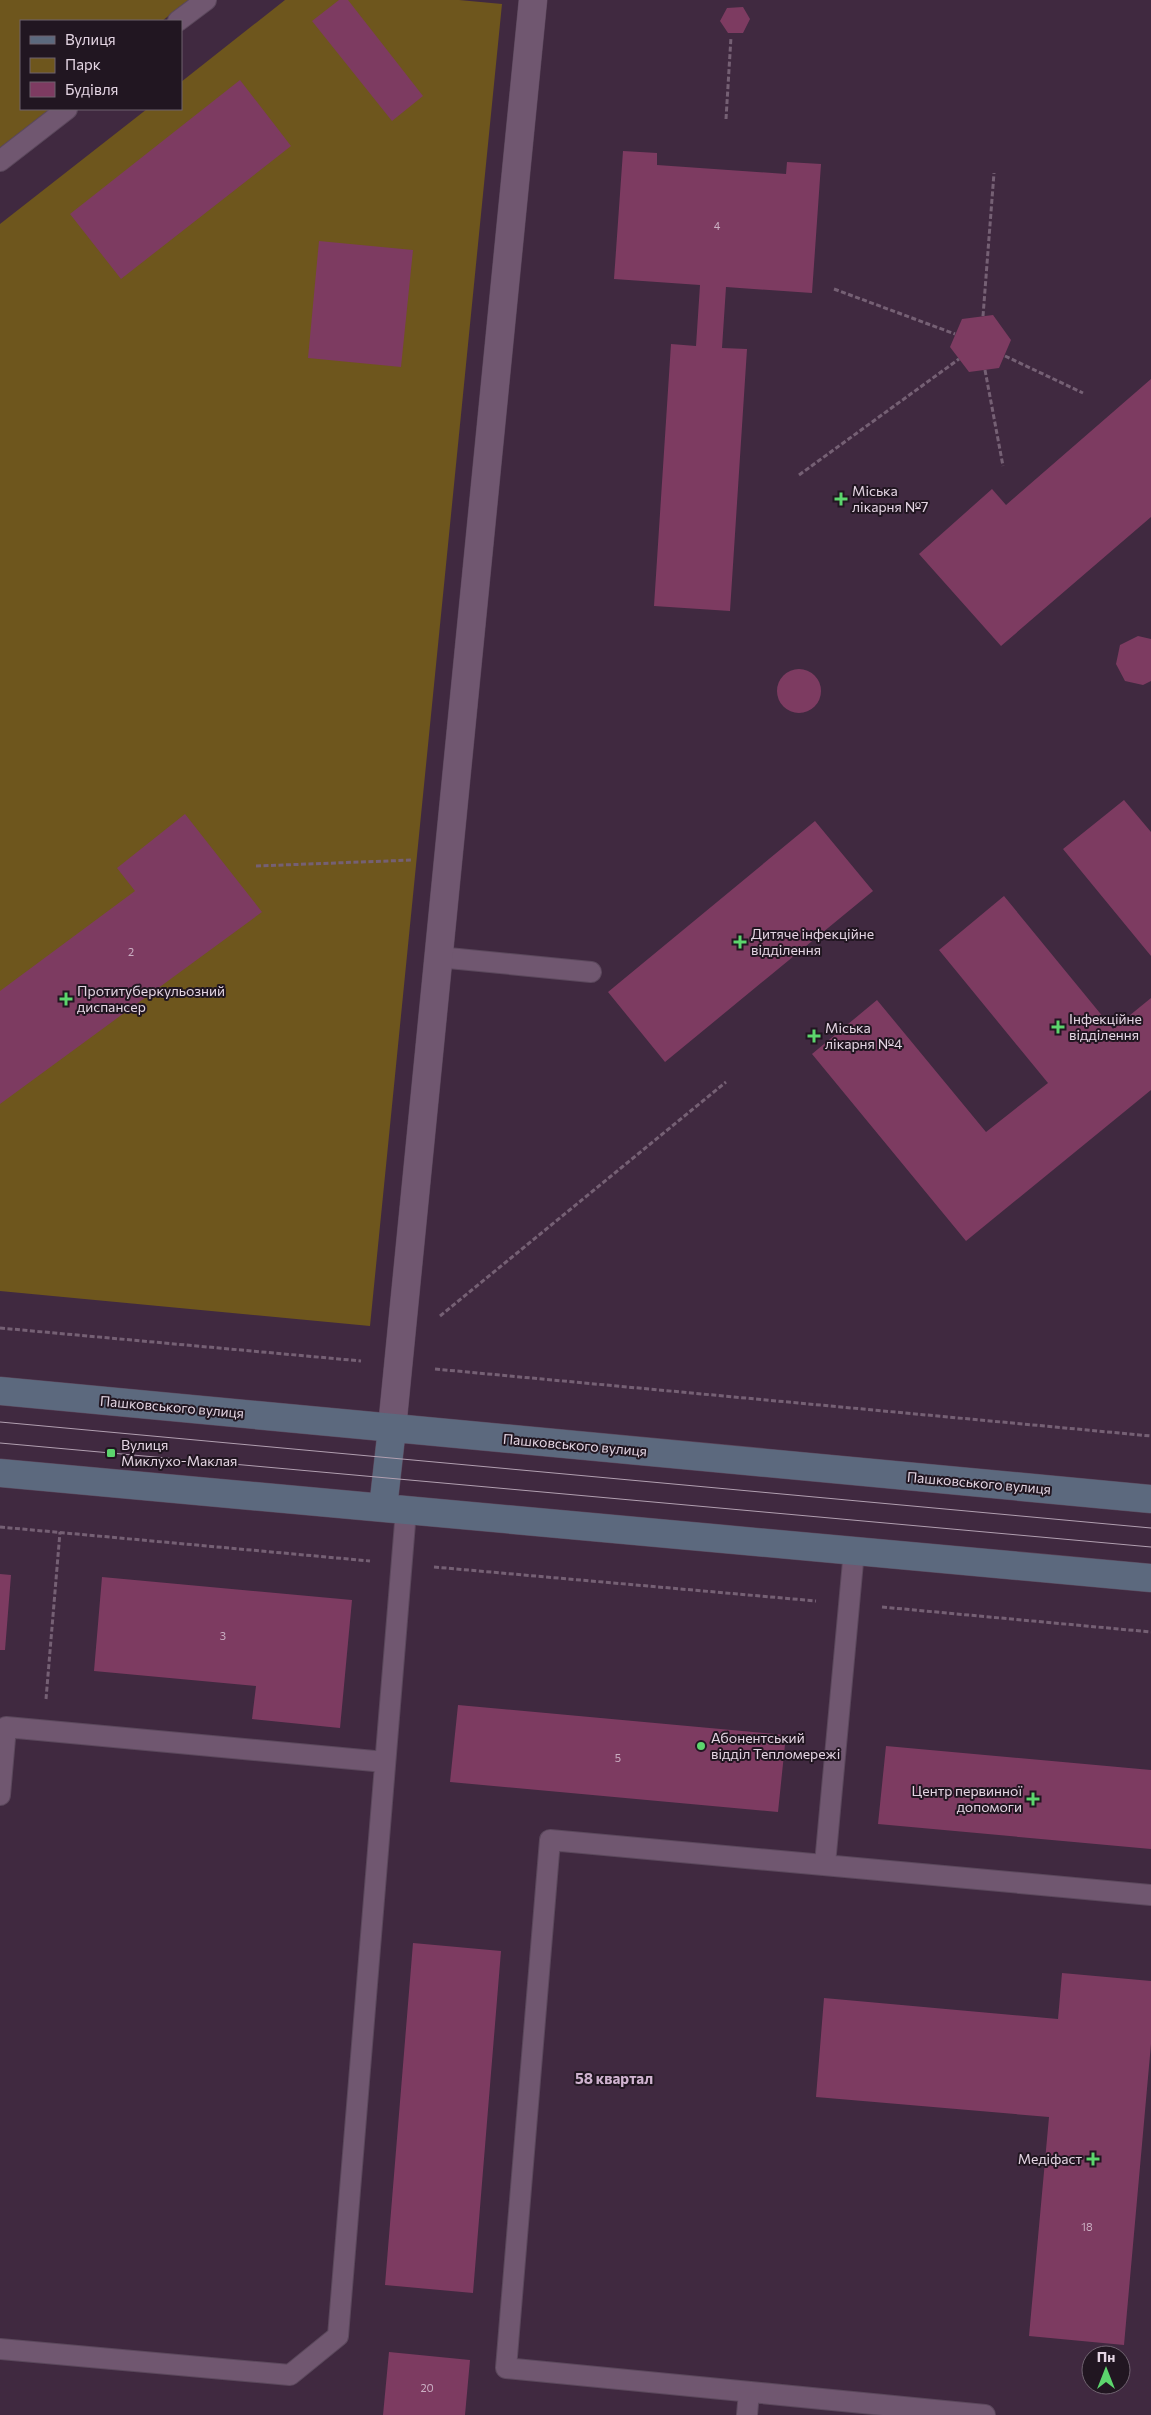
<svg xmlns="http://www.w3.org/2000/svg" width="1151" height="2415" viewBox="0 0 1151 2415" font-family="Commissioner,sans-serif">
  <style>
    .green { fill: #6e561d }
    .building { fill: #7d3b61 }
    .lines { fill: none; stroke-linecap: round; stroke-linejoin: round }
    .lane-casing { stroke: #5b485c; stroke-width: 22 }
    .street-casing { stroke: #5b485c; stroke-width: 29 }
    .secondary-casing { stroke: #5b485c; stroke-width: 29 }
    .path { stroke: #756074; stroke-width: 3; stroke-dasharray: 5 2.5; stroke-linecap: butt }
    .lane { stroke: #705770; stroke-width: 20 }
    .street { stroke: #705770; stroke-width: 28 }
    .secondary { stroke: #5c697e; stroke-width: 28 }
    .tram { stroke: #b19fb0; stroke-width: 1 }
    .poi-dot { fill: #5cd56d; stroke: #211621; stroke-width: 2 }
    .labels { text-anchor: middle; stroke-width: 4; stroke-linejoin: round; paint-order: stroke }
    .number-label { font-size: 11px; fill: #caaec2 }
    .poi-label { font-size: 14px; fill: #e4d5e3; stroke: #211621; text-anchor: start }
    .street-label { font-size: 14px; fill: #e4d5e3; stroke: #211621 }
    .neighbourhood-label { font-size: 15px; font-weight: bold; fill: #d0b3d0; stroke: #211621 }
  </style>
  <rect width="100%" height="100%" fill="#402940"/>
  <path class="green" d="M0 0H189L162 21H21V109H51L0 149Z
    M285 0H459L502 4 370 1326 0 1291V224L147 109H181V82Z"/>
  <path class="building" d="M339 0H348L423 96 392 121 312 21Z
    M743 7 750 19 743 33H728L720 21 727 8Z
    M240 80 291 146 121 279 70 214Z
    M623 151 657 153V165L786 174 787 162 821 164 812 293 726 287 722 348 747 349 730 611 654 606 671 344 696 346 700 285 614 279Z
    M319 241 413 250 401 367 308 358Z
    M993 315 1011 340 999 368 969 372 950 347 962 319Z
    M1151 379V517L1001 646 919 554 992 489 1006 505Z
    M1138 636 1151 639V681L1143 685 1125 681 1116 664 1120 645Z
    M777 691a22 22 0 1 1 44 0a22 22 0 1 1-44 0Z
    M1124 800 1151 832V956L1063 849Z
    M185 814 262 912 0 1104V991L135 891 117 868Z
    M815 821 873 891 665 1062 608 992Z
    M1004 896 1113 1029 1151 998V1090L966 1241 812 1054 877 1000 986 1132 1048 1083 939 950Z
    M0 1574 11 1575 5 1650H0Z
    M102 1577 352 1600 340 1728 252 1719 256 1686 94 1671Z
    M458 1705 786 1735 778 1812 450 1782Z
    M886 1746 1151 1770V1849L878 1824Z
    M413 1943 501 1951 473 2293 385 2285Z
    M1062 1973 1151 1981V2044L1124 2345 1029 2336 1049 2117 816 2097 824 1998 1058 2019Z
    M389 2352 470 2360 465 2415H383Z"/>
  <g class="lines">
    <defs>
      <path id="lane" d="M178 21 206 0
        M0 161 67 109
        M438 957 591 972
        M0 1795 6 1727 385 1762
        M825 1864 854 1551
        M0 2349 290 2375 338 2336 406 1511
        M747 2415 749 2392
        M985 2415 506 2368 550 1840 1151 1895"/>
      <path id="street" d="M392 1428 533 0"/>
      <path id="secondary" d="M0 1391 1151 1499
        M0 1473 1151 1578
        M383 1508 392 1428"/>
    </defs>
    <use href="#lane" class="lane-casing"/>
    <use href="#street" class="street-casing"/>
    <use href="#secondary" class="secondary-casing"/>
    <path class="path" d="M726 119 731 37
      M834 289 955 334
      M983 316 994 173
      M1005 356 1083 393
      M985 370 1003 466
      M799 475 959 359
      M256 866 413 860
      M440 1316 726 1082
      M0 1328 361 1361
      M435 1369 1151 1436
      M0 1527 370 1561
      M434 1567 816 1601
      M882 1607 1151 1632
      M46 1699 60 1532"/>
    <use href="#lane" class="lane"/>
    <use href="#street" class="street"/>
    <use href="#secondary" class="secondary"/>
    <path class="tram" d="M0 1422 1151 1528
      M0 1443 1151 1547"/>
  </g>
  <g class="poi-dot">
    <path d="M838.5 491.5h5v5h5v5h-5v5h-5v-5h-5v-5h5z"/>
    <path d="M737.5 934.5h5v5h5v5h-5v5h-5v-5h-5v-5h5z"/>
    <path d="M63.5 991.5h5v5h5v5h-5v5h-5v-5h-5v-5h5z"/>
    <path d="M1055.5 1019.5h5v5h5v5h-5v5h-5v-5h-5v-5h5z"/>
    <path d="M811.5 1028.5h5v5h5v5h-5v5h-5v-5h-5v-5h5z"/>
    <rect x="106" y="1448" width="10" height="10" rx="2.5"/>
    <circle cx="701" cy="1746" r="5"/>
    <path d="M1030.5 1791.5h5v5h5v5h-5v5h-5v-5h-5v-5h5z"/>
    <path d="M1090.5 2151.5h5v5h5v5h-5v5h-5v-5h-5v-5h5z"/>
  </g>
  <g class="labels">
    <g class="number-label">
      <text x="717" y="230">4</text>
      <text x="131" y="956">2</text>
      <text x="223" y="1640">3</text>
      <text x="618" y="1762">5</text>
      <text x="1087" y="2231">18</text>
      <text x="427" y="2392">20</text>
    </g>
    <g class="poi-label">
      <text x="852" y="496">Міська<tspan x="852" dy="16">лікарня №7</tspan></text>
      <text x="751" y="939">Дитяче інфекційне<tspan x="751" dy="16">відділення</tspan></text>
      <text x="77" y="996">Протитуберкульозний<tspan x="77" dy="16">диспансер</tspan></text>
      <text x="1069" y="1024">Інфекційне<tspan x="1069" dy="16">відділення</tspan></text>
      <text x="825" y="1033">Міська<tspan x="825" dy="16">лікарня №4</tspan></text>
      <text x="121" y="1450">Вулиця<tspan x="121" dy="16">Миклухо-Маклая</tspan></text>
      <text x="711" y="1743">Абонентський<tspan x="711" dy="16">відділ Тепломережі</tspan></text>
      <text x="1022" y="1796" text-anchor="end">Центр первинної<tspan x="1022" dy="16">допомоги</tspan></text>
      <text x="1082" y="2164" text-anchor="end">Медіфаст</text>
    </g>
    <g class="street-label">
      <text transform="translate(172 1407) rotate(5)" y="5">Пашковського вулиця</text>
      <text transform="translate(575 1445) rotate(5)" y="5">Пашковського вулиця</text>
      <text transform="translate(979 1483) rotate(5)" y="5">Пашковського вулиця</text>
    </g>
    <g class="neighbourhood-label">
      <text x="614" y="2084">58 квартал</text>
    </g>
  </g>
  <rect x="20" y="20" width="162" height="90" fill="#211621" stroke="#6f626f"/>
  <rect x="30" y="36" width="25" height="8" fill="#5c697e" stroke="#6f626f"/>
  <text x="65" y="45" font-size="15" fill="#e4d5e3">Вулиця</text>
  <rect x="30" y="58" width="25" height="15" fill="#6e561d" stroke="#6f626f"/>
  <text x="65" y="70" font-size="15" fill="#e4d5e3">Парк</text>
  <rect x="30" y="82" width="25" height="15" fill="#7d3b61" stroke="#6f626f"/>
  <text x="65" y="95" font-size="15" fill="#e4d5e3">Будівля</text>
  <g transform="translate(1106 2370)"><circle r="24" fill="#211621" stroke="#6f626f"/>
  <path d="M0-4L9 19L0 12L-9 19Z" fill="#5cd56d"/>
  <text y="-8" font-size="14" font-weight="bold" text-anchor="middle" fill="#e4d5e3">Пн</text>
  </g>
</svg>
